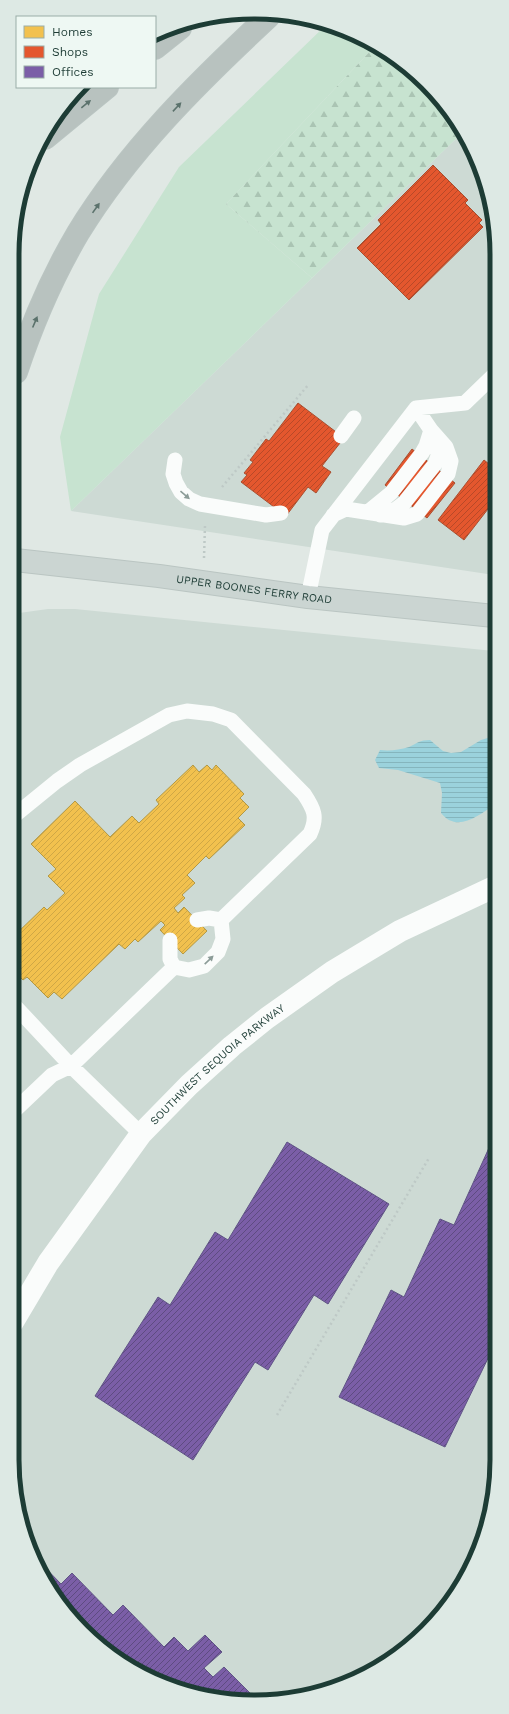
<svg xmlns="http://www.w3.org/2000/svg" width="509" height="1714" viewBox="0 0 509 1714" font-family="'Work Sans',sans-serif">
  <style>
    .built { fill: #cddad4 }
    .green { fill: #c7e3d0 }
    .forest { fill: url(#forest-firs) }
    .water { fill: url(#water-rules) }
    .homes { fill: url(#homes-hatch); stroke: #b29946 }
    .shops { fill: url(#shops-hatch); stroke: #a84f30 }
    .offices { fill: url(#offices-hatch); stroke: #5f5485 }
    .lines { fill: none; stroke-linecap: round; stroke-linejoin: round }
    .primary-casing { stroke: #bac5c2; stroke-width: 24 }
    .motorway-casing { stroke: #bac5c2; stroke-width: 24 }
    .path { stroke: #bec9c6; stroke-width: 2.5; stroke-dasharray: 2 3; stroke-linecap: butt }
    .service { stroke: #fafcfb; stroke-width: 15 }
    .tertiary { stroke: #fafcfb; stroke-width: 22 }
    .primary { stroke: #cbd5d2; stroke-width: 22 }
    .motorway { stroke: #b8c2bf; stroke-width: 22 }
    .oneway { fill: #5b726c }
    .oneway2 { fill: #8c9c98 }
    .labels { text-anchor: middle; stroke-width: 4; stroke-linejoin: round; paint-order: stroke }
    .street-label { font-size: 11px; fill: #1d3c35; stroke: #eef8f3 }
    .rim { fill: none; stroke: #1d3c35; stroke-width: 5 }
  </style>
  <defs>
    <pattern id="forest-firs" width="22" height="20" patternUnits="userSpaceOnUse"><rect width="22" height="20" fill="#c7e3d0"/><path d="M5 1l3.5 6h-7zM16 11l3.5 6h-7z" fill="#aac4b3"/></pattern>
    <pattern id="water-rules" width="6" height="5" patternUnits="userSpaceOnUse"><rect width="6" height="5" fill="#9bd2dc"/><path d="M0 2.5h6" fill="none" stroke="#85b5bd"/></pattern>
    <pattern id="homes-hatch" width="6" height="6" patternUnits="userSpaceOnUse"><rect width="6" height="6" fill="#f2c14e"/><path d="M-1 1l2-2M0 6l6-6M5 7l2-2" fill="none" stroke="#cfa745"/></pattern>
    <pattern id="shops-hatch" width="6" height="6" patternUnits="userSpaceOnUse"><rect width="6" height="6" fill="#e4572e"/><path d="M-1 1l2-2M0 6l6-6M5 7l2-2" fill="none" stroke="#b84928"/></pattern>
    <pattern id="offices-hatch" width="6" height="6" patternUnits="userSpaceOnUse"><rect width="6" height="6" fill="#7b5ea7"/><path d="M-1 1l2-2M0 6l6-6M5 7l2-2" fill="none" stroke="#5e4b81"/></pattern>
  </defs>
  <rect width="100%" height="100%" fill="#e0e8e4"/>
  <path class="built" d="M461 134 478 161 495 223 494 575 71 511Z
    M48 609H75L494 651 492 1507 456 1594 402 1652 317 1694 223 1700 72 1620 30 1552 12 1459 15 615 19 613Z"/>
  <path class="green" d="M325 26 376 45 226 204 312 278 71 511 60 437 99 294 179 167Z"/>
  <path class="forest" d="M376 45 437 94 461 134 312 278 226 204Z"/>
  <path class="water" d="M494 736V805C478 816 457 833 441 813L442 793 440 783 398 770 379 768 375 760 380 750C390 751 399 750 409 747 418 743 419 740 430 740L443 751 451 753 461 752 481 740Z"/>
  <path class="homes" d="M193 765 199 772 207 765 212 770 216 765 244 794 240 798 249 807 238 818 245 825 209 859 206 856 187 875 195 883 182 895 185 898 174 908 178 913 184 907 207 931 183 954 160 930 165 925 161 921 138 942 135 939 125 949 119 944 62 999 54 992 48 998 27 977 23 980 14 971V936L44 907 47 910 65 893 48 876 56 869 31 844 75 801 110 837 132 816 139 823 159 804 156 800Z"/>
  <path class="shops" d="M433 165 468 200 465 203 482 220 479 223 483 227 409 300 357 248 381 224 378 220Z
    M298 403 344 438 322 466 331 472 316 493 308 487 286 516 241 482 247 475 244 473 253 462 250 460 266 439 269 441Z
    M412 449 455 483 427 518 385 485Z
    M484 460 494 468V510L493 512 488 509 464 540 438 520Z"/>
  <path class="offices" d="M493 1139V1348L445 1447 339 1397 391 1290 404 1297 440 1219 454 1225Z
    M287 1142 389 1204 328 1304 314 1295 268 1370 255 1362 193 1460 95 1396 158 1297 170 1305 215 1232 228 1240Z
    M31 1553 61 1584 72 1573 113 1615 123 1605 164 1647 174 1637 188 1651 205 1635 222 1652 204 1668 213 1677 224 1667 255 1698 223 1700 147 1677 72 1620Z"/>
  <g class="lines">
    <defs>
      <g id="primary">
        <path id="s2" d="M15 560 159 576 308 597 494 616"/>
      </g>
      <path id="motorway" d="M155 48 180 28
        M45 138 107 87
        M16 372C32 324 52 277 78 233 128 151 198 82 268 17"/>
    </defs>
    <use href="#primary" class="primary-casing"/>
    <use href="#motorway" class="motorway-casing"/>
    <path class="path" d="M222 487 309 384
      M204 558 205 525
      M277 1415 429 1158"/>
    <path class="service" d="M341 436 354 418
      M175 460 173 474 176 483 181 492 189 499 200 504 266 515 281 513
      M369 511 391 493 422 453 426 446 431 430
      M333 515 346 509 404 518 417 514 448 474 451 461 446 447 431 430
      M380 515 396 509 404 503 435 464 438 456 437 444 431 430 416 408
      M308 597 322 530 416 408 465 403 495 374
      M14 816 57 781 80 765 169 715 187 711 213 714 231 720 304 794C314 809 318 817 310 834L221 920
      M197 920 209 918 221 920
      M170 940V959L174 967
      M174 967 189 970 204 966 218 952 223 939 221 920
      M14 1005 71 1066 141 1134
      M13 1112 52 1075 71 1066 174 967"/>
    <path class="tertiary" id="s1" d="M13 1322 48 1263 141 1134 189 1085 232 1046 267 1018 332 972 400 931 494 887"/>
    <use href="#primary" class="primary"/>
    <use href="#motorway" class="motorway"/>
  </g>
  <defs><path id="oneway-solid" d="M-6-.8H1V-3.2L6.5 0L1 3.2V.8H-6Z"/></defs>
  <g class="oneway">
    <use href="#oneway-solid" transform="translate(86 104) rotate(-39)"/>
    <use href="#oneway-solid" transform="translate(177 107) rotate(-47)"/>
    <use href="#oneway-solid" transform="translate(96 208) rotate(-55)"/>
    <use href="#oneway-solid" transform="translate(35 322) rotate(-67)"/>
  </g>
  <g class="oneway2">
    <use href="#oneway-solid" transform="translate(185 495) rotate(41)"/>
    <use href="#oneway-solid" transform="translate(209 960) rotate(-44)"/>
  </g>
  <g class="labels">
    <g class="street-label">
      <text dy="4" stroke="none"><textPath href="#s2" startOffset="241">UPPER BOONES FERRY ROAD</textPath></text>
      <text dy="4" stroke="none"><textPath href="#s1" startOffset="331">SOUTHWEST SEQUOIA PARKWAY</textPath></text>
    </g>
  </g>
  <path d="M0 0H509V1714H0ZM254 19H255A235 235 0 0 1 490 254V1460A235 235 0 0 1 255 1695H254A235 235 0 0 1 19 1460V254A235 235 0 0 1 254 19Z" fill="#dde9e4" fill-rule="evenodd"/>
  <path class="rim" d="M254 19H255A235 235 0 0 1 490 254V1460A235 235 0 0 1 255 1695H254A235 235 0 0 1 19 1460V254A235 235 0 0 1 254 19Z"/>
  <rect x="16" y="16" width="140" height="72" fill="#eef8f3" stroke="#9aada7"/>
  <rect x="24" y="26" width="20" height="12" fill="#f2c14e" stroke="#9aada7"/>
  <text x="52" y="36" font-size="12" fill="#1d3c35">Homes</text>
  <rect x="24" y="46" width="20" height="12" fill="#e4572e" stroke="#9aada7"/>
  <text x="52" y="56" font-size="12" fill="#1d3c35">Shops</text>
  <rect x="24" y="66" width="20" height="12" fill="#7b5ea7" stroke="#9aada7"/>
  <text x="52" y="76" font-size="12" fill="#1d3c35">Offices</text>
</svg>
